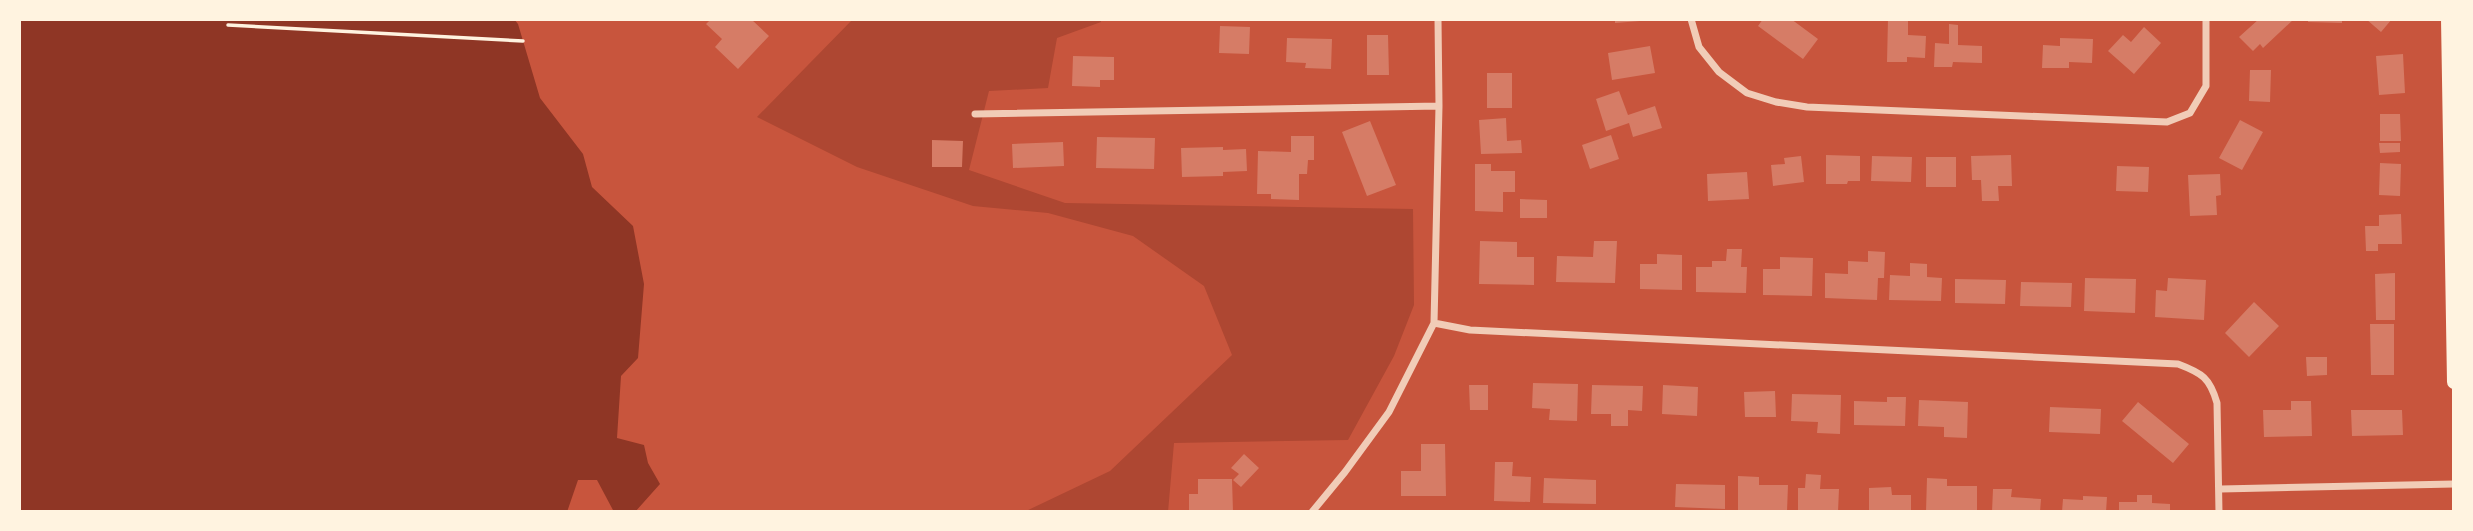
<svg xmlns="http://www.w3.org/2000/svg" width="2473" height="531" viewBox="0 0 2473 531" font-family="Roboto,sans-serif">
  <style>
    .green { fill: #ae4732 }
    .water { fill: #8f3625 }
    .building { fill: #d67c66 }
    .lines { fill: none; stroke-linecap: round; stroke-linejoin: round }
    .path { stroke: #fff3e0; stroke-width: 3.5 }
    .minor { stroke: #f1ccb7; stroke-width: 7 }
    .primary { stroke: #fff3e0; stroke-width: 14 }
  </style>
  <rect width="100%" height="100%" fill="#c8553d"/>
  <path class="green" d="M853 19H1101V22L1057 38 1048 88 989 91 969 170 1065 203 1413 209 1414 305 1394 356 1348 440 1174 443 1168 512H1024L1110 471 1232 355 1204 286 1133 236 1048 213 973 206 857 167 757 117Z"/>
  <path class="water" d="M19 19H514L518 24 540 98 583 154 592 187 633 226 644 284 638 358 621 376 617 438 644 445 648 463 660 484 635 512H614L597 480H578L567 512H19Z"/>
  <path class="building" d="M711 19H751L769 36 738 69 715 47 722 39 706 24Z
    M1615 19H1640V21L1615 23Z
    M1763 19H1791L1818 39 1803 59 1758 26Z
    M1888 19 1908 20V35L1926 36 1925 58 1907 57V62H1887Z
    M2259 19H2294L2263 48 2260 44 2253 51 2239 37Z
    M2308 19H2342V23L2308 22Z
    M2366 19H2392L2381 32Z
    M1949 24 1958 25V45L1982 46V63L1953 62 1952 67H1934L1935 43 1949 44Z
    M1220 26 1250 27 1249 54 1219 53Z
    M2144 27 2161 43 2134 74 2108 51 2123 35 2131 42Z
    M1367 35H1388L1389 75H1367Z
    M1287 38 1332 39 1331 69 1305 68 1306 63 1286 62Z
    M2060 38 2093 39 2092 63 2069 62V68H2042L2043 45 2060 46Z
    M1650 46 1655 73 1612 80 1608 53Z
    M2403 54 2405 93 2379 95 2376 56Z
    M1073 56 1114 57V80H1100V87L1072 86Z
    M2250 70H2271L2270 102 2249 101Z
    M1487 73H1512V108H1487Z
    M1619 91 1628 115 1655 106 1662 128 1633 137 1629 123 1606 131 1596 99Z
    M2380 114H2400L2401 141H2380Z
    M1506 118 1507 141 1521 140 1522 153 1481 154 1479 120Z
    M2240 120 2263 132 2242 170 2219 158Z
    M1370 121 1396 185 1367 196 1342 132Z
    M1611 135 1619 159 1590 169 1582 145Z
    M1291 136H1314V160H1308L1307 174H1299V200L1271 199V194H1257L1258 151 1291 152Z
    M1097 137 1155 138 1154 169 1096 168Z
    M932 140 963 141 962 167H932Z
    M1063 142 1064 166 1013 168 1012 144Z
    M2379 143H2400V152L2380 153Z
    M1223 147V150L1246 149 1247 171 1223 172V176L1182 177 1181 148Z
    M1826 155 1860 156V181H1848L1847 184H1826Z
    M2011 155 2012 186H1998L1999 201H1982L1981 180H1972L1971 156Z
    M1801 156 1804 182 1773 186 1771 165 1785 164 1784 158Z
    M1872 156 1912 157 1911 182 1871 181Z
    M1926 157H1956V187H1926Z
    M2380 163 2401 164 2400 196 2379 195Z
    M1475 164H1491V171H1515V192H1503V212L1475 211Z
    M2117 166 2149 167 2148 192 2116 191Z
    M1747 172 1749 199 1708 201 1707 174Z
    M2220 174 2221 195 2216 196 2217 215 2190 216 2188 175Z
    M1520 199 1547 200V218H1520Z
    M2401 214 2402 244H2378V251H2366L2365 226H2379V215Z
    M1480 241 1517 242V257H1534V285L1479 284Z
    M1594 241H1617L1615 283 1556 282 1557 256 1593 257Z
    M1727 249H1742L1741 267H1747L1746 293 1696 292V267H1712V261H1726Z
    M1868 251 1885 252 1884 278H1878L1877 300 1825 298V273L1848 274V261L1868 262Z
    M1657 254 1682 255V290L1640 289V264H1657Z
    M1780 257 1813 258 1812 296 1763 295V269H1780Z
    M1910 263 1927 264V277L1942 278 1941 301 1889 300 1890 275 1910 276Z
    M2395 273V320H2376L2375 274Z
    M2085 278 2136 279 2135 313 2084 311Z
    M2168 278 2206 280 2204 320 2155 317 2156 290 2167 291Z
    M1955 279 2006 280 2005 304 1955 303Z
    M2021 282 2072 283 2071 307 2020 306Z
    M2254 302 2279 326 2249 357 2225 333Z
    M2370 324H2394V375H2371Z
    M2306 357H2327V375L2307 376Z
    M1533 383 1578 384 1577 421 1549 420 1550 409 1532 408Z
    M1469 385H1488V410H1470Z
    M1592 385 1643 386 1642 411 1628 410V426H1611V414H1591Z
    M1663 385 1698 387 1697 416 1662 414Z
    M1775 391 1776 417H1745L1744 392Z
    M1792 394 1841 395 1840 434 1817 433 1818 422 1791 421Z
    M1887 397H1906L1905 426 1854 425V401L1887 402Z
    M1919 400 1968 402 1967 438 1944 437V427L1918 426Z
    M2291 401H2311L2312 436 2264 437 2263 410H2291Z
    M2138 402 2189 444 2173 463 2122 421Z
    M2050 407 2101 409 2100 434 2049 432Z
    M2351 410H2402L2403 435 2352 436Z
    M1421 444H1445L1446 496H1401V471H1421Z
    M1244 454 1259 468 1241 487 1233 480 1239 474 1231 468Z
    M1495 462H1513L1512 476 1531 477 1530 502 1494 501Z
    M1806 474 1821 475 1820 489H1839L1838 512H1798V488H1805Z
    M1738 476 1759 477V485H1788L1787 512 1738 511Z
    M1544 478 1596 480V504L1543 503Z
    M1927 478 1947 479V486H1977V512H1926Z
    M1198 479H1232L1233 512H1189V494H1198Z
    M1676 484 1725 485V509L1675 507Z
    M1891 487 1892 495H1911V512H1869V488Z
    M1993 489H2012L2011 497 2041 499 2040 512H1992Z
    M2137 495H2152V503L2170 504V512H2119V502H2137Z
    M2083 496 2107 497 2106 512H2062L2063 499 2083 500Z"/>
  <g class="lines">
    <path class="path" d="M228 25 523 41"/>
    <path class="minor" d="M1691 19 1699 47 1719 72 1747 93 1776 102 1807 107 2167 122 2190 113 2206 86V19
      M975 114 1439 106
      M1434 323 1470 330 2178 364C2202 373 2210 378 2217 403L2219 512
      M2221 489 2454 484
      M1312 512 1345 472 1389 412 1434 323 1439 106 1438 19"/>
    <path class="primary" d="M2448 19 2454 382"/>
  </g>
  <rect width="2473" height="531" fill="none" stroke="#fff3e0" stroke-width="42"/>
</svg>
